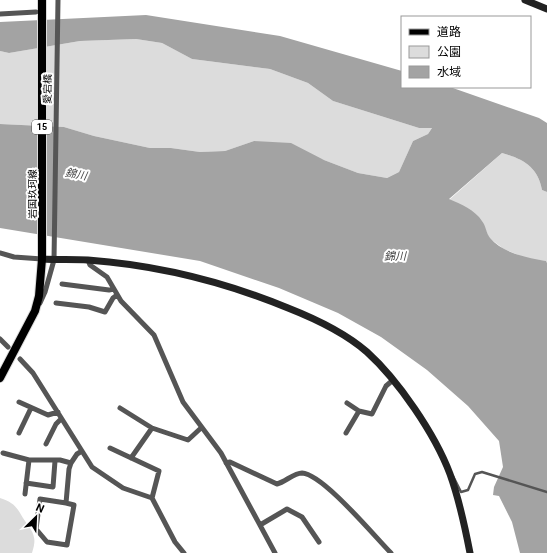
<svg xmlns="http://www.w3.org/2000/svg" width="547" height="553" viewBox="0 0 547 553" font-family="Roboto,'Noto Sans JP',sans-serif">
  <style>
    .green { fill: #dcdcdc }
    .water { fill: #a3a3a3 }
    .lines { fill: none; stroke-linecap: round; stroke-linejoin: round }
    .primary-casing { stroke: #dbdbdb; stroke-width: 10 }
    .lane { stroke: #555; stroke-width: 2.5 }
    .street { stroke: #555; stroke-width: 5 }
    .secondary { stroke: #222; stroke-width: 7 }
    .primary { stroke: #000; stroke-width: 8 }
    .labels { text-anchor: middle; stroke-width: 4; stroke-linejoin: round; paint-order: stroke }
    .shield { fill: #fff; stroke: #4c4c4c; stroke-width: 1 }
    .shield-label { font-size: 9px; font-weight: bold; fill: #000 }
    .street-label { font-size: 10px; fill: #000; stroke: #fff }
    .water-label { font-size: 11px; font-style: italic; fill: #444; stroke: #fff }
  </style>
  <rect width="100%" height="100%" fill="#fff"/>
  <path class="green" d="M136 39 162 43 192 59 270 69 308 83 333 101 419 128H432L428 134 413 141 399 172 387 178 358 173 324 160 254 141 225 151 200 152 171 148H150L94 136 64 127 0 124V51L9 53 80 41Z
    M502 153C523 159 538 167 542 190L547 192V263L546 261 528 259 504 249 489 238 482 221 449 200Z
    M0 498C14 503 16 506 23 518 32 532 38 535 32 553H0Z"/>
  <path class="water" d="M146 15 280 36 402 71V87H450L539 118 547 123V192L542 190C538 167 523 159 502 153L449 199C461 204 475 210 482 221 486 226 486 233 490 238 503 253 527 258 546 261L547 263V553H520L512 522 499 496 493 495 494 487 503 467 499 441 468 406 427 370 381 337 338 313 279 288 200 261 0 228V124L64 127 94 136 150 148H171L200 152 225 151 254 141 291 143 324 160 358 173 387 178 399 172 413 141 428 134 432 128H419L333 101 308 83 270 69 192 59 162 43 136 39 80 41 9 53 0 51V22Z"/>
  <g class="lines">
    <defs>
      <path id="primary" d="M0 378 35 311 39 296 42 259V0"/>
    </defs>
    <use href="#primary" class="primary-casing"/>
    <path class="lane" d="M453 476 461 492 468 490 475 474 482 472 547 492"/>
    <path class="street" d="M0 14 36 12
      M0 253 14 257 42 259
      M88 260 90 265 107 277 121 301 154 335 183 402 221 453 275 553
      M62 284 109 290 114 289
      M40 303 45 292 54 260 58 0
      M56 303 89 307 105 312 113 298 117 295
      M0 339 8 347
      M20 359 33 373 92 467 123 488 152 498 175 542 184 553
      M19 402 48 415 58 412
      M347 403 359 411 372 414 386 386 393 380
      M120 408 152 428
      M19 433 31 408
      M346 433 359 411
      M46 444 56 424 61 419
      M110 448 159 471 152 498
      M3 453 29 460
      M131 458 152 428 188 440 201 428
      M226 463 230 462 277 484C285 482 294 473 302 473 323 474 375 537 391 553
      M26 483 53 487 55 461
      M25 494 29 460H60L71 463 77 454 82 451
      M66 503 40 499 36 529 47 542 67 545 74 505 66 503 69 469 71 463
      M260 525 287 509 302 517 319 542"/>
    <path class="secondary" d="M525 0 547 9
      M42 259C58 260 73 259 88 260 156 265 225 282 288 308 316 319 344 332 367 352 398 380 435 434 450 474 459 499 465 527 470 553"/>
    <use href="#primary" class="primary"/>
  </g>
  <g class="labels">
    <rect class="shield" x="32" y="120" width="20" height="14" rx="3"/>
    <g class="shield-label">
      <text x="42" y="130">15</text>
    </g>
    <g class="street-label">
      <text transform="translate(47 89) rotate(-89)" y="4">愛宕橋</text>
      <text transform="translate(32 194) rotate(-90)" y="4">岩国玖珂線</text>
    </g>
    <g class="water-label">
      <text transform="translate(76 174) rotate(10)" y="4">錦川</text>
      <text x="395" y="260">錦川</text>
    </g>
  </g>
  <rect x="401" y="16" width="130" height="72" fill="#ffffff" stroke="#999999"/>
  <rect x="409" y="29" width="20" height="6" fill="#000000" stroke="#999999"/>
  <text x="437" y="36" font-size="12" fill="#000000">道路</text>
  <rect x="409" y="46" width="20" height="12" fill="#dcdcdc" stroke="#999999"/>
  <text x="437" y="56" font-size="12" fill="#000000">公園</text>
  <rect x="409" y="66" width="20" height="12" fill="#a3a3a3" stroke="#999999"/>
  <text x="437" y="76" font-size="12" fill="#000000">水域</text>
  <g transform="translate(36 517) rotate(24)" stroke="#ffffff" stroke-width="3" paint-order="stroke">
  <path d="M0-3L7 15L0 10L-7 15Z" fill="#000000"/>
  <text y="-6" font-size="11" font-weight="bold" text-anchor="middle" fill="#000000">N</text>
  </g>
</svg>
